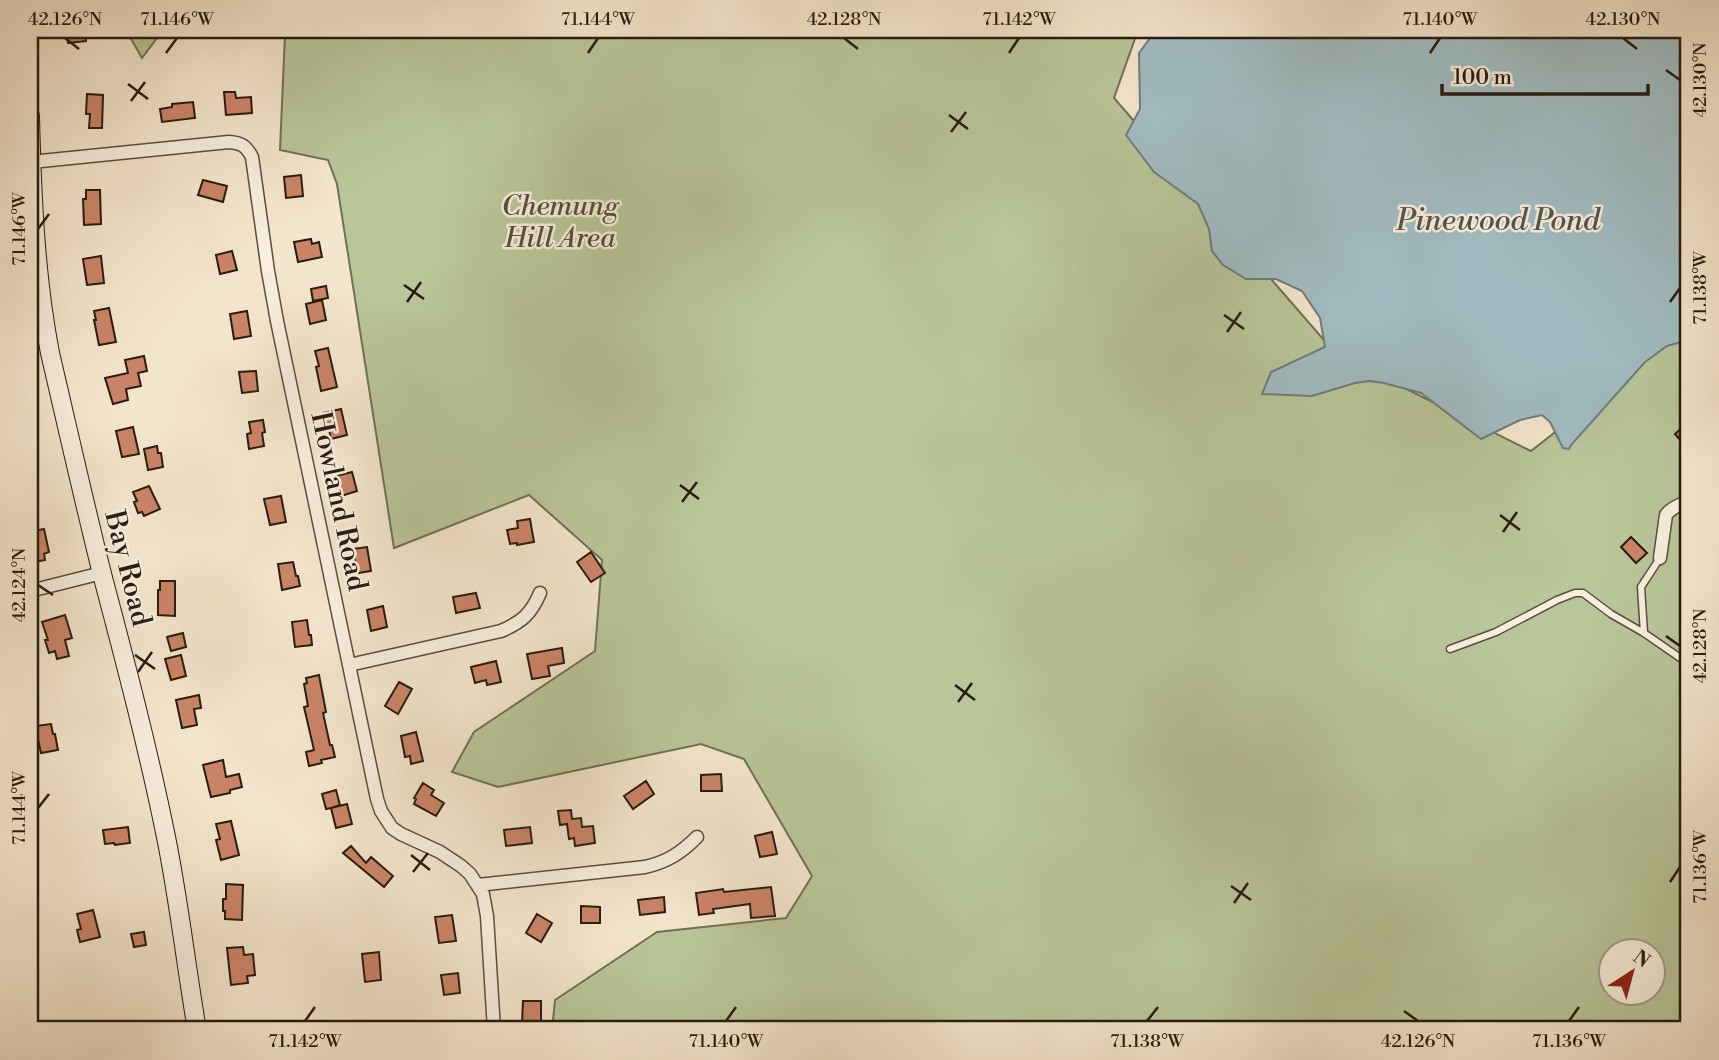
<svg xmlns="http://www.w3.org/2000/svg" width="1719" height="1060" viewBox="0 0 1719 1060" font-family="'Libre Bodoni',serif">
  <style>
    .green { fill: #b9c69a; stroke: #707156; stroke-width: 2; fill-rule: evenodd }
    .water { fill: #a1bdc3; stroke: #707d7c; stroke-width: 2 }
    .building { fill: #cb8468; stroke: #271c11; stroke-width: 2 }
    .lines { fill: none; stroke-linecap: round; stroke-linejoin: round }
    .lane-casing { stroke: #5a4e40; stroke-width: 9 }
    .street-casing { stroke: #5a4e40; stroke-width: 15 }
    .secondary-casing { stroke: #271c11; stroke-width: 20 }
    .lane { stroke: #f8efde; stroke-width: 6 }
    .street { stroke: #f8efde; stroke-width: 12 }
    .secondary { stroke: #f8efde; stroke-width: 18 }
    .ticks { fill: none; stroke: #271c11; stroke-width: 2.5 }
    .labels { text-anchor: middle; stroke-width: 5; stroke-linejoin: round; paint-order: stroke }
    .park-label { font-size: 28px; font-style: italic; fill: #534f3a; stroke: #f8efde }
    .street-label { font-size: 28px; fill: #271c11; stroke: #f8efde }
    .water-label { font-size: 30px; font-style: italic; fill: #52544f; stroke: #f8efde }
    .neatline { fill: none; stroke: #271c11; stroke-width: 2.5 }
    .ticks-label { font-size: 18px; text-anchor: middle; fill: #271c11 }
  </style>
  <rect width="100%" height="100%" fill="#f4e6cd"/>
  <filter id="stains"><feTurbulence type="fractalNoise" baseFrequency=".00286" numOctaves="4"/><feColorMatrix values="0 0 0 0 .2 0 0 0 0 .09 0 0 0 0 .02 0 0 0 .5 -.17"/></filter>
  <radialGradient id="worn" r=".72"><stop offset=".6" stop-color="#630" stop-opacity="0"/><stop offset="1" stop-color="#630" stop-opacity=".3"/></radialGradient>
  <path class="green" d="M126 30H163L142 58Z
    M283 30H1138L1114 98 1336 354 1531 451 1689 327V1030H552L555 1000 657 932 786 918 812 876 744 759 701 744 498 787 452 772 474 732 595 651 602 560 529 495 394 548 337 184 328 160 280 150 285 34ZM1610 951H1652V993H1610Z"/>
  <path class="water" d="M1156 30H1689V340L1667 346 1645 362 1571 445 1569 449 1563 448 1550 422 1542 415 1520 420 1481 439 1421 393 1384 383 1369 381 1355 383 1312 396 1262 394 1271 372 1325 347 1320 318 1302 291 1276 279H1246L1223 265 1212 251 1209 229 1198 204 1154 172 1126 135 1140 109 1139 53Z"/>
  <path class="building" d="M66 30H85L86 41 68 43Z
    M224 92H235L236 98 251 97 252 113 226 115Z
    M87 94 103 95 102 128H89L90 114H86Z
    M193 102 195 118 162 122 160 109 172 107V104Z
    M301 175 303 196 286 198 284 177Z
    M203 180 227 186 223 202 198 195Z
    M86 190H100L101 224 84 225 83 199H86Z
    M311 239 312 244 319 242 322 257 298 262 294 242Z
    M232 251 237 270 220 274 216 255Z
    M101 256 104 283 87 285 83 259Z
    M326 286 328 298 313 301 311 289Z
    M322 300 326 320 310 324 306 304Z
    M109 308 116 342 99 345 94 320H96L94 311Z
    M247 311 251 336 234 339 230 314Z
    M328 348 337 387 321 391 316 367 319 366 315 351Z
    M144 356 147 371 138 373 141 386 126 389 128 400 113 404 105 378 128 373 125 360Z
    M256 371 258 391 242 393 239 372Z
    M341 409 347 435 331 439 328 425H325L323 413Z
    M263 420 265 432 262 433 264 446 249 449 247 434 251 433 249 422Z
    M1689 421V450L1675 434Z
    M133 427 139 454 122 457 116 431Z
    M157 446 158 453H161L163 467 148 470 144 449Z
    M352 472 357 491 341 496 336 476Z
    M149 486 160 509 144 516 142 512 138 513 134 502 137 501 133 492Z
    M281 496 286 522 270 525 264 499Z
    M530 519 534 542 517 545V543L510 544 507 530 518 528 517 521Z
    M44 529 49 552 44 554 45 560 34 562 30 545V532Z
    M1631 537 1647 553 1636 563 1621 547Z
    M367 547 371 571 358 573 352 549Z
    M591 552 605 573 591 582 577 562Z
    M293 562 296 576H298L300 586 282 590 278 564Z
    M160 581H175V616L158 615V590H160Z
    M476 593 480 608 456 613 453 597Z
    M383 606 387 627 371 631 367 610Z
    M65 615 72 638 65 640 69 656 57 659 55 651 49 653 45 640H48L42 622Z
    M307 620 309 635H311L312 645 295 647 292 622Z
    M183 633 186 647 171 651 167 637Z
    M562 648 564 663 548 666 550 676 532 679 527 654Z
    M181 655 186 676 171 680 165 659Z
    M496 661 501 682 487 685 486 680 475 683 471 667Z
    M319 675 326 712 323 713 330 745H332L335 757 321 760 322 763 309 766 306 752 314 750 304 707 308 706 304 684 307 683 306 678Z
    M399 682 412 689 398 714 385 706Z
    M199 695 201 708 194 709 197 725 182 728 176 700Z
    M51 724 53 734H55L58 750 41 753 35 726Z
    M416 732 423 761 411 764 410 756 405 757 401 736Z
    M223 760 226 777 239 774 242 787 230 790V793L211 797 203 765Z
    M721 774 722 791H701V775Z
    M646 781 654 794 633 809 624 796Z
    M423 783 434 790 431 795 444 803 436 816 414 804 416 799 414 798Z
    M336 790 340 805 331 808 347 804 352 824 336 828 331 808 326 809 322 794Z
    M571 810 572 819 581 818 582 827 593 826 595 843 575 846 574 838 569 839 567 824 560 825 558 811Z
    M231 821 239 855 221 860 216 840 220 839 216 824Z
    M128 827 130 843 115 845 114 843 105 844 103 830Z
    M530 827 532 843 506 846 504 830Z
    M772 832 777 854 760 857 755 836Z
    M351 846 366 863 371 857 393 876 384 887 343 853Z
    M226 884 243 885 242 920 225 919V911H223V899H226Z
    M771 887 775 916 751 918 750 904 713 909 714 913 699 915 696 893 723 889 724 892Z
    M664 897 665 912 640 915 638 900Z
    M581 906 600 907V923H581Z
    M93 910 100 937 80 942 77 930 81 929 77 914Z
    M537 914 552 923 541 942 526 933Z
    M452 915 456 941 439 943 435 917Z
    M144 932 146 945 134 947 131 934Z
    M243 947 244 955 253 954 255 975 247 976 248 983 231 985 227 948Z
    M379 952 381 980 365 982 362 954Z
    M458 973 460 993 444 995 441 975Z
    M523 1001H541V1023H522Z"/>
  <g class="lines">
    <defs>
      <path id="lane" d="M1644 633 1641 587 1660 558
        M1450 649 1496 632 1557 600 1575 593H1583L1611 614 1644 633 1689 664"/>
      <path id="street" d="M31 162 229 142C242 143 246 146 252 157L268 271 277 321 377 799 381 811 392 828 401 834 440 852 461 866 470 874 483 894 487 916 494 1030
        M1660 558 1666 515C1672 506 1681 506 1689 500
        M30 591 102 573
        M349 665 501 631C522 622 531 614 540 593
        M478 885 645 867C667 862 681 853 697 837"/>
      <path id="secondary" d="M30 116C32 195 35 275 50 353 67 426 84 501 102 574 125 661 148 748 166 837 179 901 186 966 197 1030"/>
    </defs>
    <use href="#lane" class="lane-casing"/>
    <use href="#street" class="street-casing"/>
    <use href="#secondary" class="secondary-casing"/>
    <use href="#lane" class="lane"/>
    <use href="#street" class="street"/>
    <use href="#secondary" class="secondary"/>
  </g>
  <path class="ticks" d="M65 38 79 49M844 38 858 49M1623 38 1637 49M166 53 177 38M588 53 598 38M1009 53 1019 38M1430 53 1440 38M1666 70 1680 80M128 84 148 99M131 101 145 82M949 115 968 129M951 132 966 112M38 229 49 214M404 285 424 299M407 302 421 282M1670 302 1680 288M1224 315 1244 329M1227 332 1241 312M680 485 699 499M682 502 697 482M1500 515 1520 530M1503 532 1517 512M38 585 53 595M1666 636 1680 646M135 655 155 669M138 672 152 652M955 685 975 700M958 702 972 683M38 808 49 794M411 855 430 870M413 872 428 853M1670 882 1680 867M1231 886 1251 900M1234 903 1248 883M1404 1011 1418 1021M305 1021 315 1007M726 1021 736 1007M1147 1021 1158 1007M1569 1021 1579 1007"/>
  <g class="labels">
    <g class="park-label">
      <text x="560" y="215">Chemung<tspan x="560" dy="32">Hill Area</tspan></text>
    </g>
    <g class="street-label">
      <text transform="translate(340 501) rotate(78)" y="10">Howland Road</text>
      <text transform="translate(129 568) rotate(76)" y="10">Bay Road</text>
    </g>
    <g class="water-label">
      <text x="1498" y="230">Pinewood Pond</text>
    </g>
  </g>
  <rect width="1719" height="1060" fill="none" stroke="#f4e6cd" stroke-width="77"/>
  <g transform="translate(1632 972) rotate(36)"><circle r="33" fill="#f8efde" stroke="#a49b8c" stroke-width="2"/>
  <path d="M0-5L12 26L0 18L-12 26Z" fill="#8f2418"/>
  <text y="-10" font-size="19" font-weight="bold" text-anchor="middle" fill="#271c11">N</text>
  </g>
  <path d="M1442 84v10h206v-10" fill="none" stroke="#271c11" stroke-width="3.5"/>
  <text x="1453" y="84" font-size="21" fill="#271c11" stroke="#f8efde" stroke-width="5" paint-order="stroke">100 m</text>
  <rect x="38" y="38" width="1642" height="983" class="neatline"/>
  <g class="ticks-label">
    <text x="65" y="25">42.126°N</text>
    <text x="177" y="25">71.146°W</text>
    <text x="598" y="25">71.144°W</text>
    <text x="844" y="25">42.128°N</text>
    <text x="1019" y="25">71.142°W</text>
    <text x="1440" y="25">71.140°W</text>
    <text x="1623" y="25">42.130°N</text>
    <text transform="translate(1700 80) rotate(-90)" y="6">42.130°N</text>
    <text transform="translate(19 229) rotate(-90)" y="6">71.146°W</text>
    <text transform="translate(1700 288) rotate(-90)" y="6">71.138°W</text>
    <text transform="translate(19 585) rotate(-90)" y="6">42.124°N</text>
    <text transform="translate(1700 646) rotate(-90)" y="6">42.128°N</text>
    <text transform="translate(19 808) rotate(-90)" y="6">71.144°W</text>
    <text transform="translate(1700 867) rotate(-90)" y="6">71.136°W</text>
    <text x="305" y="1047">71.142°W</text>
    <text x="726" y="1047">71.140°W</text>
    <text x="1147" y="1047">71.138°W</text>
    <text x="1418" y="1047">42.126°N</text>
    <text x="1569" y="1047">71.136°W</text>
  </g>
  <rect width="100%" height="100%" filter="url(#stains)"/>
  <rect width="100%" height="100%" fill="url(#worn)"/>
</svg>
